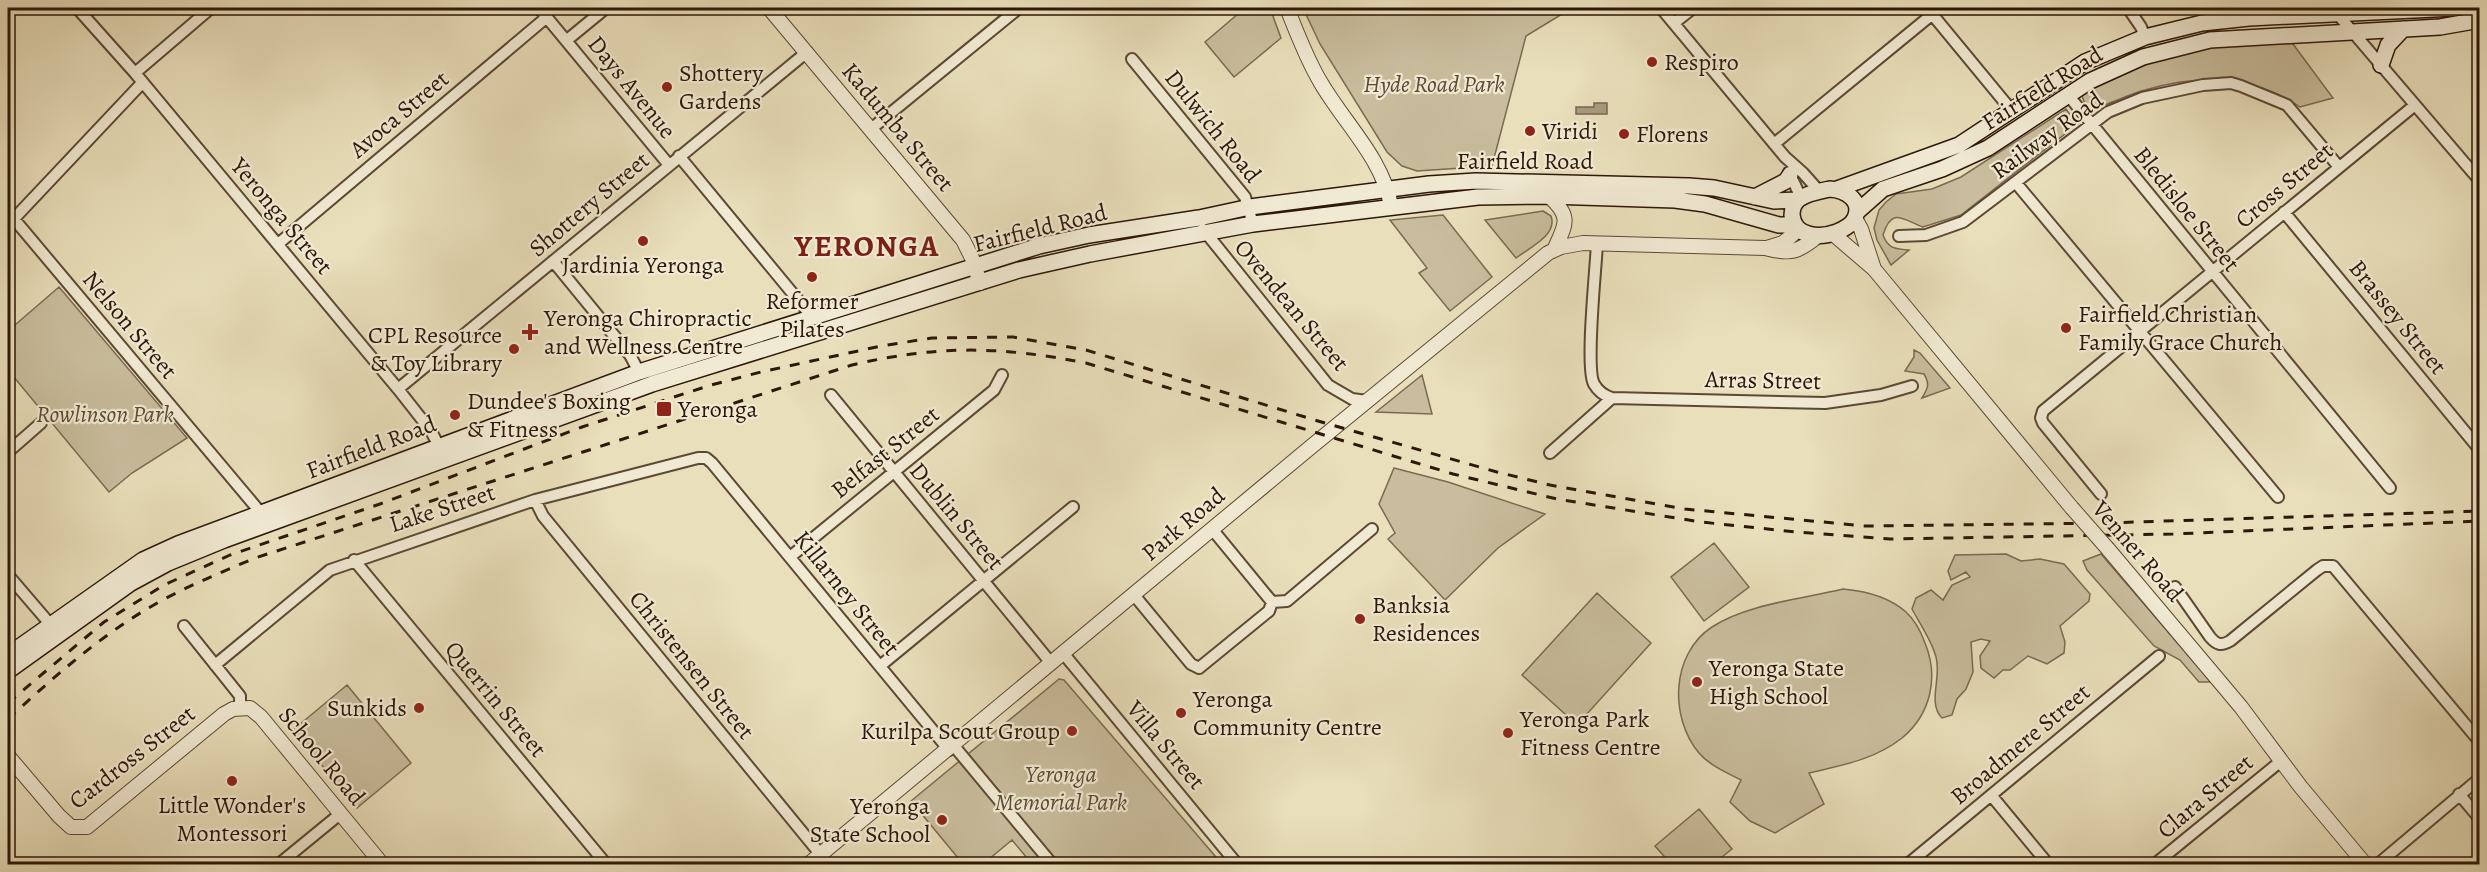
<svg xmlns="http://www.w3.org/2000/svg" width="2487" height="872" viewBox="0 0 2487 872" font-family="Alegreya,serif">
  <style>
    .green { fill: #c9bd9d; stroke: #7b6a52; stroke-width: 1.5 }
    .water { fill: #a99b7e; stroke: #77664f; stroke-width: 1.5 }
    .lines { fill: none; stroke-linecap: round; stroke-linejoin: round }
    .minor-casing { stroke: #5c4935; stroke-width: 14 }
    .tertiary-casing { stroke: #5c4935; stroke-width: 16 }
    .secondary-casing { stroke: #2d1708; stroke-width: 18 }
    .minor { stroke: #f1ead3; stroke-width: 10 }
    .tertiary { stroke: #f1ead3; stroke-width: 14 }
    .secondary { stroke: #f1ead3; stroke-width: 15 }
    .rail { stroke: #2d1708; stroke-width: 3; stroke-dasharray: 10 10; stroke-linecap: butt }
    .tertiary-bridge-casing { stroke: #5c4935; stroke-width: 16; stroke-linecap: butt }
    .tertiary-bridge { stroke: #f1ead3; stroke-width: 14 }
    .poi-dot { fill: #8f2418; stroke: #f1ead3; stroke-width: 2 }
    .labels { text-anchor: middle; stroke-width: 4.5; stroke-linejoin: round; paint-order: stroke }
    .poi-label { font-size: 24px; fill: #2d1708; stroke: #f1ead3; text-anchor: start }
    .park-label { font-size: 24px; font-style: italic; fill: #5c4935; stroke: #f1ead3 }
    .street-label { font-size: 24px; fill: #2d1708; stroke: #f1ead3 }
    .district-label { font-size: 30px; font-weight: bold; letter-spacing: 1.5px; fill: #7a1f14; stroke: #f1ead3 }
  </style>
  <rect width="100%" height="100%" fill="#e9dfbb"/>
  <filter id="stains"><feTurbulence type="fractalNoise" baseFrequency=".00333" numOctaves="4"/><feColorMatrix values="0 0 0 0 .2 0 0 0 0 .09 0 0 0 0 .02 0 0 0 .5 -.17"/></filter>
  <radialGradient id="worn" r=".72"><stop offset=".6" stop-color="#630" stop-opacity="0"/><stop offset="1" stop-color="#630" stop-opacity=".3"/></radialGradient>
  <path class="green" d="M1245 8H1270L1281 38 1234 77 1205 42Z
    M1303 8H1572L1526 36 1492 166 1417 171 1402 166 1387 152 1320 44Z
    M2290 40 2333 98 2300 107C2252 74 2199 74 2145 90 2135 92 2097 109 2093 109 2089 108 2087 107 2085 104L2082 96C2101 72 2184 49 2215 45 2240 42 2265 42 2290 40Z
    M2066 109 2073 119 2070 130 1961 215 1923 227C1903 220 1892 206 1883 235 1888 249 1896 249 1909 250L1891 265 1877 240 1874 228 1879 210 1886 202 1896 194 1932 189 1961 177Z
    M1543 211 1551 216C1558 235 1529 248 1516 258L1485 220Z
    M1443 215 1492 277 1450 311 1419 273 1427 268 1390 220Z
    M59 287 187 438 132 473 109 492 8 370V331Z
    M1914 350 1920 353 1950 388 1922 398C1928 388 1930 384 1924 374L1905 371 1914 357Z
    M1422 375 1432 414 1376 412Z
    M1394 468 1448 482 1545 514 1498 548 1445 600 1388 539 1395 533 1379 504Z
    M1714 543 1749 587 1704 621 1671 577Z
    M2006 554 2021 561 2040 559 2064 564 2090 594 2089 601 2060 626 2065 642 2064 653 2047 664 2028 656 2010 670H2003L1994 678 1981 668 1980 656 1990 641 1981 639 1971 642 1973 672 1966 689 1957 699 1952 715 1942 718C1927 703 1942 677 1936 657 1932 641 1920 624 1912 609L1916 598 1931 590 1943 600 1952 585 1970 577 1966 572 1951 580 1948 571 1955 555Z
    M2101 554 2211 682H2199L2180 660 2154 646 2087 570 2083 561Z
    M1843 589C1866 591 1889 597 1906 612 1916 621 1921 632 1925 643 1939 677 1931 714 1902 738 1874 760 1842 765 1809 773L1824 804 1775 833 1750 821 1730 802 1741 780C1727 773 1709 765 1699 753 1669 717 1671 654 1712 627 1747 604 1802 599 1843 589Z
    M1597 593 1651 643 1577 725 1522 675Z
    M1059 679 1064 680 1222 864H1032L1012 840 983 864H963L911 801Z
    M347 685 411 763 357 808 293 730Z
    M1699 809 1732 849 1713 864H1671L1655 846Z"/>
  <path class="water" d="M1594 103H1607V114H1576V107H1594Z"/>
  <g class="lines">
    <defs>
      <path id="minor" d="M77 8 135 73 398 389 431 431 442 452
        M539 8 669 165
        M1661 8 1785 157 1803 173 1819 191
        M1927 8 2012 111
        M2128 8 2141 27 2145 37
        M2334 10 2480 181
        M1674 23 1693 8
        M567 40 606 8
        M1132 59 1245 197 1253 224
        M135 73 211 8
        M2068 95 2390 488
        M871 129 1019 8
        M1774 144 1940 8
        M679 156 813 318
        M1789 172 1801 198
        M2016 183 2278 497
        M2284 212 2480 450
        M14 219 261 513
        M8 225 142 83
        M1203 229 1328 385 1352 399 1367 401
        M1899 236 1926 235 1963 222 2108 112 2142 98 2203 85 2231 83 2241 86 2287 105 2339 167
        M1597 243C1596 268 1585 368 1594 384 1598 391 1605 396 1612 398L1825 403 1881 395 1912 386
        M278 244 547 17
        M553 261 630 355 639 372
        M398 389 807 52
        M831 395 1051 663
        M8 452 41 423
        M1550 453 1612 398
        M2101 494 2043 423 2041 418 2043 411 2415 105
        M535 500 543 516 821 855
        M1212 529 1272 602
        M790 557 994 390 1002 375
        M354 560 606 864
        M8 575 50 624
        M2175 587 2210 637C2217 645 2221 646 2230 641L2317 570 2323 566H2333L2480 742
        M1134 595 1191 664 1199 668 1269 611 1272 602
        M1272 602 1287 601 1372 529
        M184 626 240 696V707
        M1063 653 1237 864
        M215 665 330 570 535 500 698 458H706L712 463 949 750
        M880 666 1073 507
        M954 746 1052 864
        M2459 794 2480 819
        M1991 795 2048 864
        M279 864 340 814
        M1769 864H1777
        M1908 864 2159 656
        M2155 864 2281 761
        M2378 864 2480 778"/>
      <path id="tertiary" d="M769 8 963 240 972 258 980 283
        M1287 8C1297 33 1307 60 1321 83 1345 124 1383 159 1391 206
        M1549 196C1572 217 1566 224 1554 250
        M1855 218 1861 229 1874 269
        M1832 233 1874 269 2072 508
        M1767 248 1783 243 1799 229
        M2108 549 2241 707 2300 786 2365 864
        M8 756 59 816 71 827H87L224 714 233 709 250 708 261 717 382 864
        M809 864 1312 446 1548 253 1561 247 1583 243 1765 248C1791 255 1799 252 1819 235"/>
      <path id="secondary" d="M2381 65 2388 45 2403 29
        M1830 189C1845 190 1863 200 1855 218 1852 225 1844 229 1837 232 1821 238 1794 238 1792 215 1792 209 1794 203 1799 199 1808 193 1820 191 1830 189Z
        M1837 189 1959 145 2085 62 2145 37 2202 23 2249 18 2455 8
        M1755 197 1786 181 1790 175
        M1857 212 1883 189 1942 169 1988 148 2090 81 2143 57 2210 40 2440 27 2480 20
        M8 655 143 560 178 544 639 372 1039 246 1089 235 1199 218 1250 207 1429 184 1476 181 1689 186 1714 188 1774 201 1798 200
        M8 671 131 583 168 563 224 540 652 384 1019 270 1090 254 1253 224 1478 197 1549 196 1675 200 1705 204 1779 225H1795"/>
    </defs>
    <use href="#minor" class="minor-casing"/>
    <use href="#tertiary" class="tertiary-casing"/>
    <use href="#secondary" class="secondary-casing"/>
    <use href="#minor" class="minor"/>
    <use href="#tertiary" class="tertiary"/>
    <use href="#secondary" class="secondary"/>
    <path class="rail" d="M8 703 104 622 164 585 230 555 380 504 582 427 711 385 761 372 881 346 932 338 1013 337 1086 350 1318 421 1497 472 1550 485 1685 509 1865 526 2105 523 2480 511
      M8 719C55 676 103 633 159 602 190 585 222 572 255 558L852 365C938 345 1000 346 1086 363L1453 474 1557 499 1701 522 1796 532 1890 539 2173 534 2480 521"/>
    <defs>
      <path id="tertiary-bridge" d="M2072 508 2108 549"/>
    </defs>
    <use href="#tertiary-bridge" class="tertiary-bridge-casing"/>
    <use href="#tertiary-bridge" class="tertiary-bridge"/>
  </g>
  <g class="poi-dot">
    <circle cx="1652" cy="62" r="6"/>
    <circle cx="667" cy="87" r="6"/>
    <circle cx="1530" cy="131" r="6"/>
    <circle cx="1624" cy="134" r="6"/>
    <circle cx="643" cy="241" r="6"/>
    <circle cx="812" cy="277" r="6"/>
    <circle cx="2066" cy="328" r="6"/>
    <path d="M527 323h6v6h6v6h-6v6h-6v-6h-6v-6h6z"/>
    <circle cx="514" cy="349" r="6"/>
    <rect x="656" y="401" width="16" height="16" rx="3"/>
    <circle cx="455" cy="415" r="6"/>
    <circle cx="1360" cy="619" r="6"/>
    <circle cx="1697" cy="682" r="6"/>
    <circle cx="419" cy="708" r="6"/>
    <circle cx="1181" cy="713" r="6"/>
    <circle cx="1072" cy="731" r="6"/>
    <circle cx="1508" cy="733" r="6"/>
    <circle cx="232" cy="781" r="6"/>
    <circle cx="942" cy="820" r="6"/>
  </g>
  <g class="labels">
    <g class="poi-label">
      <text x="1664" y="70">Respiro</text>
      <text x="679" y="81">Shottery<tspan x="679" dy="28">Gardens</tspan></text>
      <text x="1542" y="139">Viridi</text>
      <text x="1636" y="142">Florens</text>
      <text x="643" y="273" text-anchor="middle">Jardinia Yeronga</text>
      <text x="812" y="309" text-anchor="middle">Reformer<tspan x="812" dy="28">Pilates</tspan></text>
      <text x="2078" y="322">Fairfield Christian<tspan x="2078" dy="28">Family Grace Church</tspan></text>
      <text x="544" y="326">Yeronga Chiropractic<tspan x="544" dy="28">and Wellness Centre</tspan></text>
      <text x="502" y="343" text-anchor="end">CPL Resource<tspan x="502" dy="28">&amp; Toy Library</tspan></text>
      <text x="467" y="409">Dundee's Boxing<tspan x="467" dy="28">&amp; Fitness</tspan></text>
      <text x="678" y="417">Yeronga</text>
      <text x="1372" y="613">Banksia<tspan x="1372" dy="28">Residences</tspan></text>
      <text x="1709" y="676">Yeronga State<tspan x="1709" dy="28">High School</tspan></text>
      <text x="1193" y="707">Yeronga<tspan x="1193" dy="28">Community Centre</tspan></text>
      <text x="407" y="716" text-anchor="end">Sunkids</text>
      <text x="1520" y="727">Yeronga Park<tspan x="1520" dy="28">Fitness Centre</tspan></text>
      <text x="1060" y="739" text-anchor="end">Kurilpa Scout Group</text>
      <text x="232" y="813" text-anchor="middle">Little Wonder's<tspan x="232" dy="28">Montessori</tspan></text>
      <text x="930" y="814" text-anchor="end">Yeronga<tspan x="930" dy="28">State School</tspan></text>
    </g>
    <g class="park-label">
      <text x="1434" y="92">Hyde Road Park</text>
      <text x="105" y="422">Rowlinson Park</text>
      <text x="1061" y="782">Yeronga<tspan x="1061" dy="28">Memorial Park</tspan></text>
    </g>
    <g class="street-label">
      <text transform="translate(632 87) rotate(51)" y="8">Days Avenue</text>
      <text transform="translate(2042 88) rotate(-32)" y="8">Fairfield Road</text>
      <text transform="translate(399 114) rotate(-40)" y="8">Avoca Street</text>
      <text transform="translate(1213 126) rotate(51)" y="8">Dulwich Road</text>
      <text transform="translate(898 127) rotate(50)" y="8">Kadumba Street</text>
      <text transform="translate(2047 135) rotate(-36)" y="8">Railway Road</text>
      <text x="1525" y="169">Fairfield Road</text>
      <text transform="translate(2284 185) rotate(-40)" y="8">Cross Street</text>
      <text transform="translate(589 204) rotate(-40)" y="8">Shottery Street</text>
      <text transform="translate(2187 209) rotate(51)" y="8">Bledisloe Street</text>
      <text transform="translate(282 216) rotate(50)" y="8">Yeronga Street</text>
      <text transform="translate(1040 228) rotate(-14)" y="8">Fairfield Road</text>
      <text transform="translate(1292 305) rotate(50)" y="8">Ovendean Street</text>
      <text transform="translate(2398 317) rotate(51)" y="8">Brassey Street</text>
      <text transform="translate(130 325) rotate(50)" y="8">Nelson Street</text>
      <text transform="translate(1763 380) rotate(1)" y="8">Arras Street</text>
      <text transform="translate(371 447) rotate(-21)" y="8">Fairfield Road</text>
      <text transform="translate(885 452) rotate(-39)" y="8">Belfast Street</text>
      <text transform="translate(442 508) rotate(-18)" y="8">Lake Street</text>
      <text transform="translate(957 516) rotate(50)" y="8">Dublin Street</text>
      <text transform="translate(1183 524) rotate(-40)" y="8">Park Road</text>
      <text transform="translate(2138 551) rotate(49)" y="8">Venner Road</text>
      <text transform="translate(847 593) rotate(51)" y="8">Killarney Street</text>
      <text transform="translate(692 665) rotate(51)" y="8">Christensen Street</text>
      <text transform="translate(496 699) rotate(50)" y="8">Querrin Street</text>
      <text transform="translate(2020 744) rotate(-40)" y="8">Broadmere Street</text>
      <text transform="translate(1166 745) rotate(50)" y="8">Villa Street</text>
      <text transform="translate(322 756) rotate(50)" y="8">School Road</text>
      <text transform="translate(132 757) rotate(-38)" y="8">Cardross Street</text>
      <text transform="translate(2205 796) rotate(-40)" y="8">Clara Street</text>
    </g>
    <g class="district-label">
      <text x="867" y="256">YERONGA</text>
    </g>
  </g>
  <rect width="2487" height="872" fill="none" stroke="#e9dfbb" stroke-width="30"/>
  <rect x="9" y="9" width="2469" height="854" fill="none" stroke="#2d1708" stroke-width="3"/>
  <rect x="15" y="15" width="2457" height="842" fill="none" stroke="#2d1708" stroke-width="1.5"/>
  <rect width="100%" height="100%" filter="url(#stains)"/>
  <rect width="100%" height="100%" fill="url(#worn)"/>
</svg>
